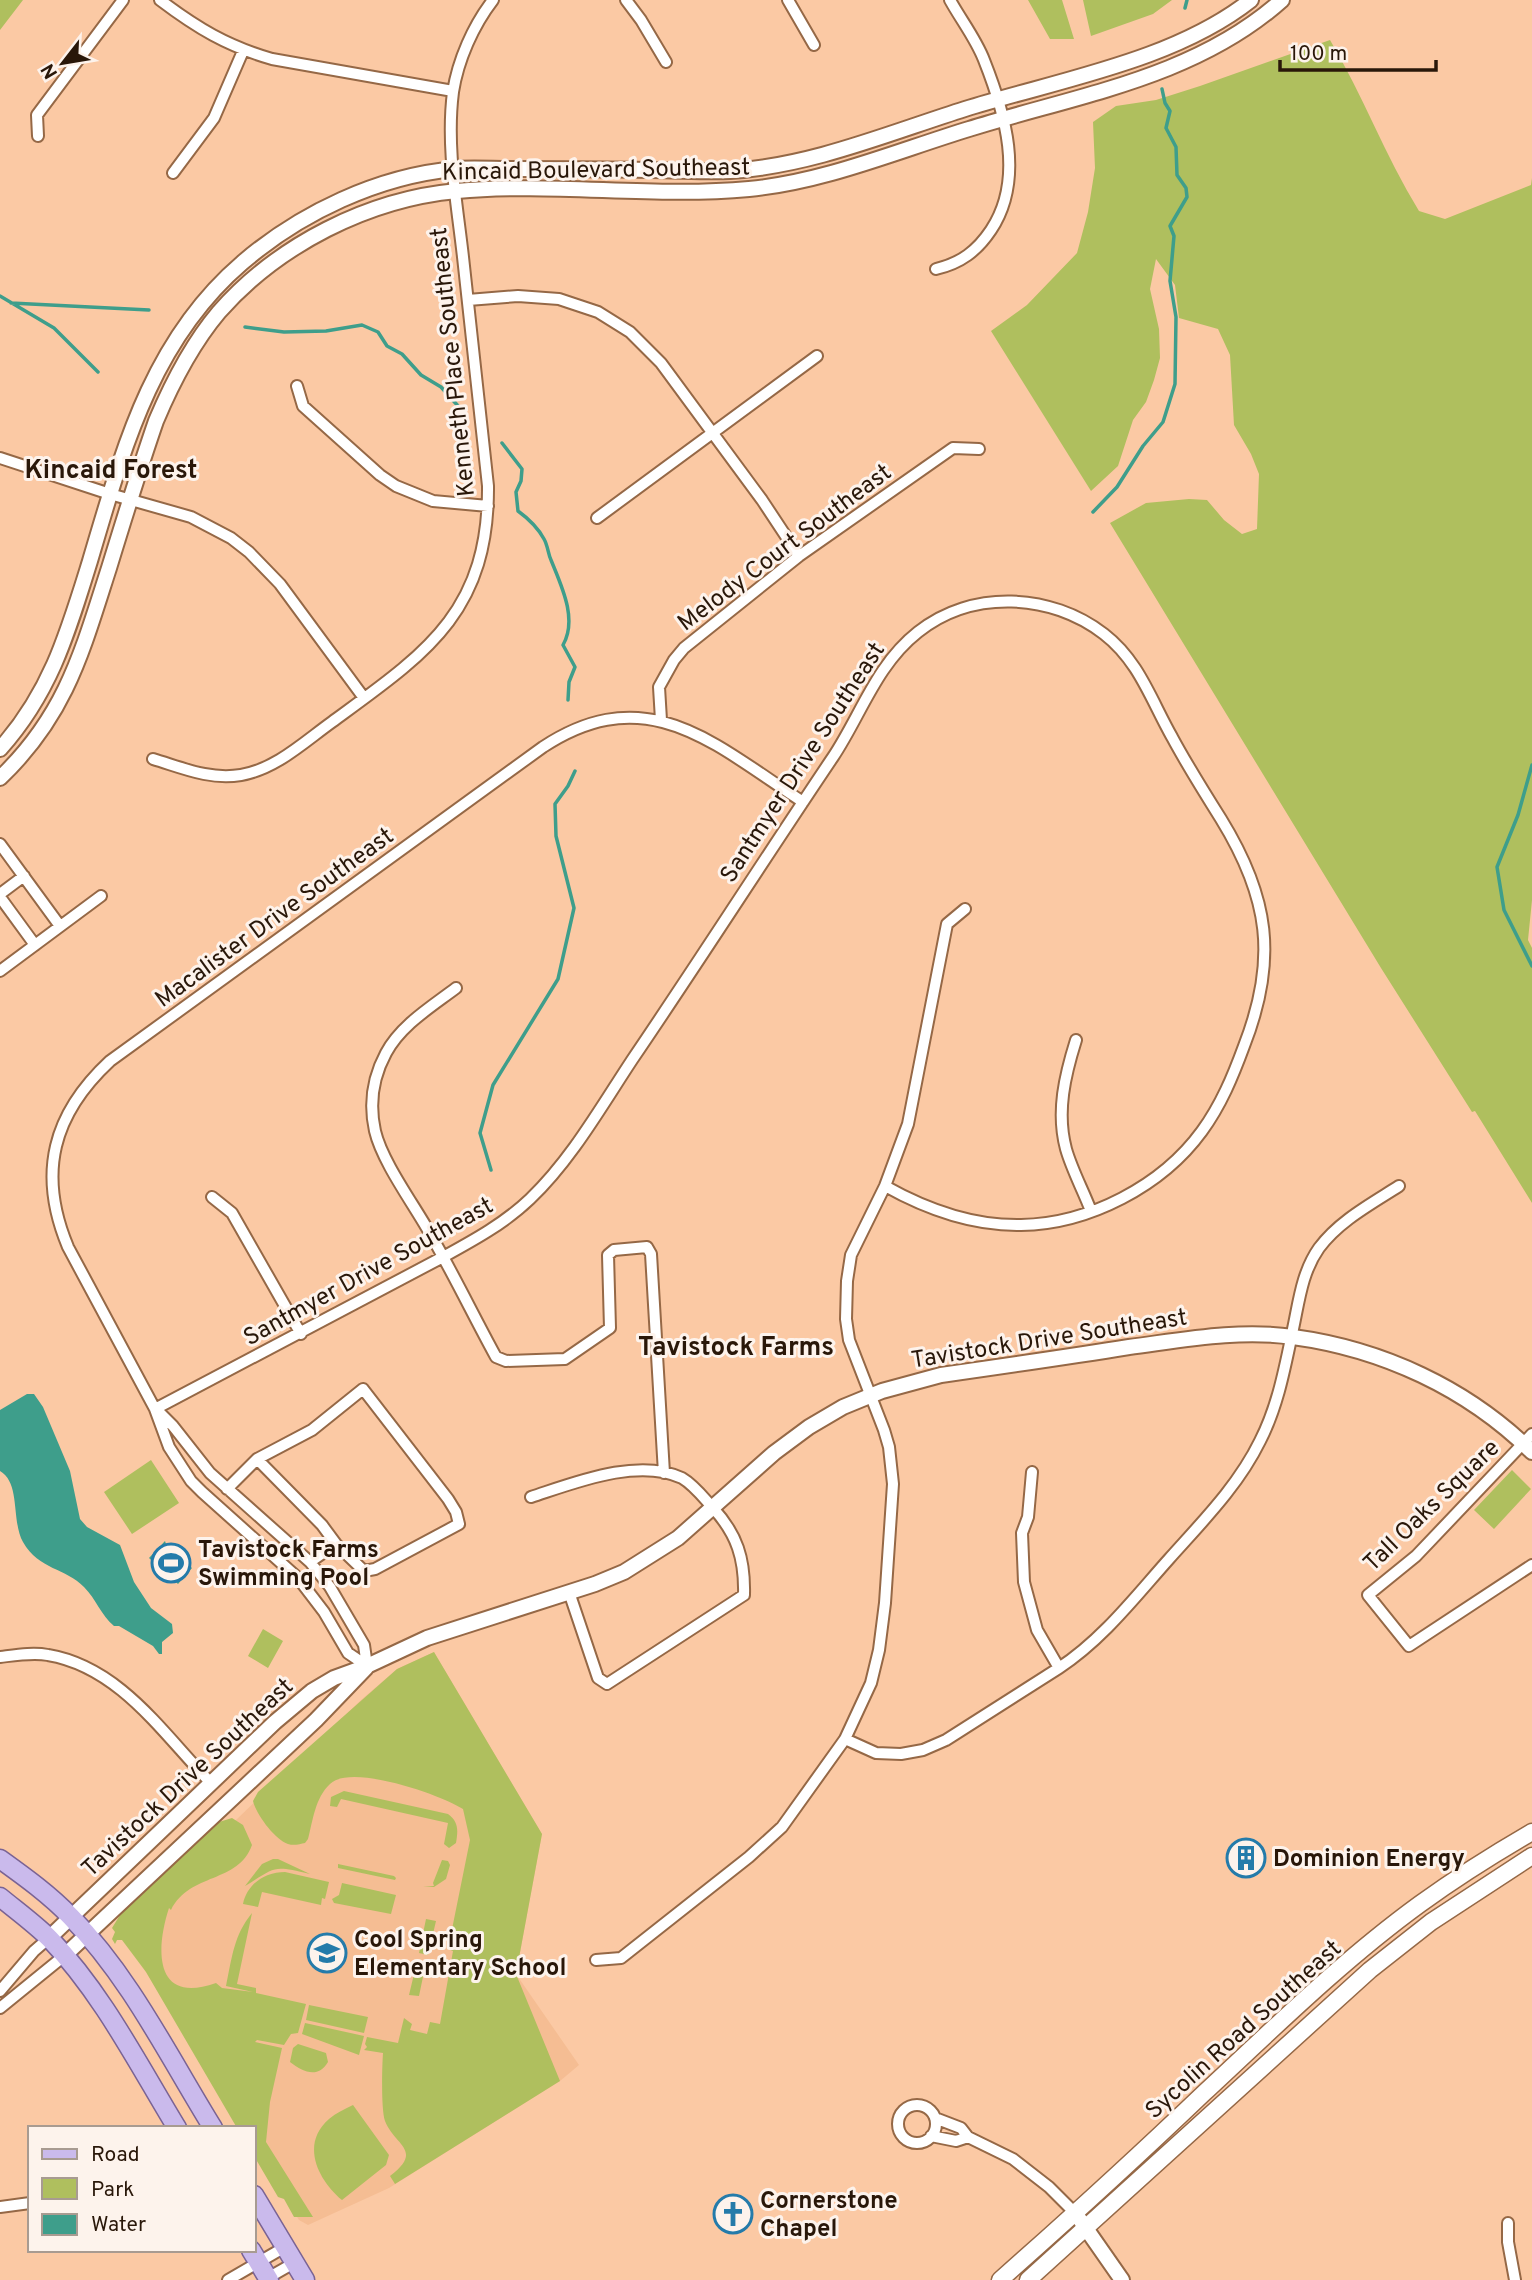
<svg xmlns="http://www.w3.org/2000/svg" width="1532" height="2280" viewBox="0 0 1532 2280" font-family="Overpass,sans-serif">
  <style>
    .built { fill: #f5bd93 }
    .green { fill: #afbf5e }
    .water { fill: #3e9e8b }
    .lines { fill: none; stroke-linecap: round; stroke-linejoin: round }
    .stream { stroke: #3e9e8b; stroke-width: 3.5 }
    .minor-casing { stroke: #956846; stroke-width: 14 }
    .tertiary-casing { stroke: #956846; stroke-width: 18 }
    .secondary-casing { stroke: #956846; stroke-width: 19 }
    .primary-casing { stroke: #7a6394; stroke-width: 21 }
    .minor { stroke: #fff; stroke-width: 10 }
    .tertiary { stroke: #fff; stroke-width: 14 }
    .secondary { stroke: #fff; stroke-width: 16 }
    .primary { stroke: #cabaec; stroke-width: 18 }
    .labels { text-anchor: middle; stroke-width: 6; stroke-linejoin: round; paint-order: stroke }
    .street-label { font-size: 24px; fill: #291709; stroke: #fdf3ec }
    .poi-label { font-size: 24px; font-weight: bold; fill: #291709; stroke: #fdf3ec; text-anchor: start }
    .neighbourhood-label { font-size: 26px; font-weight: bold; fill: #291709; stroke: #fdf3ec }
  </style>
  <rect width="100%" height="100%" fill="#fbc9a4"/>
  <path class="built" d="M434 1652 542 1834 516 1974 579 2065 560 2081 389 2188 308 2225 299 2220 254 2147V2128H242L122 1933 160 1893 361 1700 397 1669Z"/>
  <path class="green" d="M0 0H23L0 30Z
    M1028 0H1062L1074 39H1050Z
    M1083 0H1172L1153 14 1091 36Z
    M1330 40C1363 95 1385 156 1419 211L1445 219 1531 185 1532 178V900L1528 940 1532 948V1203L1475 1111 1472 1112 1381 968 1110 523 1146 503 1189 499 1207 500 1224 520 1242 534 1257 529 1259 474 1251 454 1234 425 1230 355 1218 329 1179 318 1175 285 1156 259 1150 289 1159 329 1160 358 1154 380 1146 402 1133 420 1118 466 1091 491 991 331 1027 305 1077 253 1088 212 1095 168 1093 122 1116 106 1156 100 1200 86Z
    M151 1460 179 1503 132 1534 104 1492Z
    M1512 1470 1531 1489 1494 1529 1474 1510Z
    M263 1629 283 1641 268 1668 248 1656Z
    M434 1652 542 1834 516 1974 560 2081 395 2184 390 2176C424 2150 395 2146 385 2121 381 2110 382 2067 383 2053L364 2050 367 2047 365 2044 367 2037 398 2043 404 2018 412 2024 410 2030 427 2034 430 2022 440 2024 453 1951 448 1949 470 1840 463 1809C441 1795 351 1763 330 1784 315 1798 313 1820 308 1839L305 1843C300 1844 294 1846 288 1844 275 1840 256 1814 253 1801L258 1792 397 1669Z
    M344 1791 448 1814C459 1822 458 1831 456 1843L449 1848 444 1844 448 1823 341 1799 337 1807 330 1806 331 1797Z
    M232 1818 243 1825 252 1845C238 1884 190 1872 171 1910L169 1908C155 1951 155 2005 216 1983L222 1988 253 1992 226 1986C232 1957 234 1935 252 1913L237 1984 256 1988V1993L306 2004 298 2033 291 2034 284 2045 257 2040 255 2042 282 2048 270 2102 266 2142 313 2217H294L284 2199 278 2197 254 2156V2128H237L146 1972 122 1940H117L115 1944 112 1939 115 1932 112 1928 120 1915 219 1822Z
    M273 1859H278L310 1874C271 1865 277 1867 245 1886L262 1864Z
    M442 1860 448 1861 450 1865 446 1879 434 1887 423 1886H434L433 1883Z
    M338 1864 394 1876 396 1878 395 1880 338 1868Z
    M285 1872 329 1882 325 1899 322 1898 321 1905 262 1892 258 1907 243 1904C247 1884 265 1872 285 1872Z
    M342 1883 396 1895 391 1914 334 1903 332 1899 339 1895Z
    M426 1919 436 1921 428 1955 419 1953Z
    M415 1970 424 1972 419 1996 409 1995Z
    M309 2005 368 2017 364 2033 306 2020Z
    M305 2023 364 2036 359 2055 302 2034Z
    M298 2044 326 2053 328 2062C318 2079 303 2072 290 2062L293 2048Z
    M353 2105 389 2155 386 2165 342 2200C318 2180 300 2144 329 2119 336 2113 345 2109 353 2105Z"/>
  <path class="water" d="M27 1394H34L43 1407 70 1471 80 1519 87 1527 120 1545 134 1582 151 1608 172 1624 173 1633 162 1642V1654H159L153 1646 119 1626H114C101 1615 96 1599 84 1587 66 1568 39 1570 23 1542 11 1521 21 1483 0 1471V1410Z
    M165 1541 166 1544 192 1568 178 1584 149 1558Z"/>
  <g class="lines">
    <path class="stream" d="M1185 8 1187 0
      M0 296 54 328 98 372
      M11 303 149 310
      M245 327 284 332 326 331 362 325 378 332 387 346 402 354 421 375 441 387 459 407
      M502 443 522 469 521 481 516 492 518 511C529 519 538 528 544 539 548 546 548 554 551 560 561 585 578 619 563 645L575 667 569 682 568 700
      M1093 512 1117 487 1143 446 1163 422 1175 384 1176 317 1170 281 1174 236 1170 226 1187 197 1186 188 1177 175 1176 147 1166 128 1170 111 1165 103 1162 89
      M1532 765 1518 815 1497 867 1504 910 1532 966
      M491 1170 480 1133 493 1085 558 979 574 908 556 836 555 804 568 786 575 771"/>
    <defs>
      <path id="minor" d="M160 0C197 28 227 46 272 59L453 91
        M626 0 641 20 666 62
        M788 0 814 45
        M38 136 37 115 123 0
        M173 173 214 118 243 51
        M936 269C961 263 977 251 991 230 1025 179 1005 113 984 60 976 39 961 20 950 0
        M468 300 518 296 559 299 598 312 630 332 661 363 762 500 799 556
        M297 386 303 406 380 475 396 486 433 501 488 506
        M0 458 110 494 191 517 231 538 249 552 280 584 364 698
        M597 518 817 356
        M661 720 659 687 674 660 684 648 799 556 953 448 979 449
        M153 759C183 768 209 780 241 775 276 769 304 742 332 722 425 654 489 613 488 486 480 410 472 334 463 257 457 203 446 147 453 92 458 60 473 26 493 0
        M0 844 60 926
        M0 894 24 876
        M0 897 35 945
        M0 971 101 896
        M456 988C431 1007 401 1025 386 1053 373 1077 369 1104 375 1131 382 1161 412 1202 428 1230 452 1271 473 1315 496 1357L506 1361 565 1359 610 1328 608 1255 614 1250 647 1247 651 1254 664 1473
        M1076 1040C1065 1075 1056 1112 1066 1149 1072 1170 1083 1190 1091 1211
        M212 1197 232 1213 301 1334
        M155 1409 443 1257C474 1240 505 1223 530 1199 571 1160 601 1107 632 1060 700 960 765 858 833 757 861 715 876 665 918 632 972 589 1051 593 1104 634 1139 661 1151 700 1172 737 1187 765 1204 792 1221 819 1269 897 1278 959 1244 1046 1233 1076 1221 1105 1202 1131 1162 1186 1089 1224 1021 1225 973 1226 926 1209 885 1186
        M157 1410 173 1426 210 1473 310 1562 330 1587 364 1645 367 1666
        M1532 1434 1416 1556 1368 1595 1409 1646 1532 1565
        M1032 1472 1028 1517 1022 1533 1024 1582 1037 1630 1059 1668
        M227 1489 257 1459 312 1430 363 1389 448 1499 456 1512 459 1524 375 1569 364 1571 336 1544 322 1525 257 1459
        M531 1497C574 1483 638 1457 682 1478 694 1485 703 1497 713 1508 737 1534 745 1559 744 1595L607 1684 598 1678 569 1592
        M310 1562 336 1544
        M0 1657C16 1655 33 1652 48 1655 120 1667 163 1734 211 1783
        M367 1666 348 1653 324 1612 298 1578 202 1492 191 1481 169 1447 155 1409 68 1247C37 1173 53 1114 110 1061L543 747C648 678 715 745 803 802
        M845 1739 876 1753 901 1754 923 1750 946 1740 1059 1668C1103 1639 1135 1597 1169 1559 1202 1522 1238 1486 1260 1441 1278 1406 1285 1367 1293 1329 1299 1301 1302 1272 1319 1248 1339 1221 1371 1204 1399 1186
        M596 1960 621 1958 749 1857 782 1827 845 1739 871 1683 879 1650 885 1603 893 1484 889 1447 884 1430 849 1340 846 1319 847 1281 851 1255 885 1186 908 1124 947 924 965 909
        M0 1991 34 1951 49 1938
        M0 2008 64 1956
        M898 2124a19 19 0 1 1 38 0a19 19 0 1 1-38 0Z
        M935 2118 961 2128 968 2137 1013 2159 1049 2187 1076 2214
        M931 2136 956 2141 968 2137
        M0 2207 30 2203
        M1508 2223V2242L1515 2280
        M228 2280 285 2247
        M264 2280 294 2263"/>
      <path id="tertiary" d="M0 749C51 692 68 632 90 561 123 450 151 341 242 263 300 213 378 176 455 169 473 168 493 169 511 169 557 169 603 169 649 170 676 170 704 172 730 171 811 166 889 133 965 109 1058 80 1174 61 1251 0
        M0 778C66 715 82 652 109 568 124 519 139 470 156 421 172 383 192 344 219 312 278 245 368 199 457 191 554 182 652 198 749 189 824 182 897 151 969 129 1077 95 1195 78 1282 0
        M49 1938 275 1722 312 1691 334 1678 367 1666 427 1638 595 1584 624 1572 678 1538 774 1453 809 1427 843 1407 882 1391 941 1375C1004 1366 1067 1357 1129 1347 1183 1340 1239 1329 1293 1337 1382 1349 1467 1388 1532 1452
        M64 1956 316 1720 366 1668
        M1076 2214 1122 2280"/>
      <path id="secondary" d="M1000 2280C1069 2219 1137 2157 1204 2093 1274 2028 1343 1960 1420 1904 1456 1878 1494 1854 1532 1832
        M1028 2280 1370 1970 1431 1922 1532 1856"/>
      <path id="primary" d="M0 1859C25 1877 50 1895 71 1917 130 1977 169 2057 213 2128
        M0 1897C17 1911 35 1924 50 1939 102 1993 138 2064 177 2128
        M254 2195 305 2280
        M251 2250 269 2280"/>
    </defs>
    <use href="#minor" class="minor-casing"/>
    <use href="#tertiary" class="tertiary-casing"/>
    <use href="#secondary" class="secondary-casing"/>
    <use href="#primary" class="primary-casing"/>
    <use href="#minor" class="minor"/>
    <use href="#tertiary" class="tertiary"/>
    <use href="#secondary" class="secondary"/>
    <use href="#primary" class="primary"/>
  </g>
  <defs>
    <symbol id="stadium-ring" viewBox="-11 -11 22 22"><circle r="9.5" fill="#fdf3ec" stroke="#247baa" stroke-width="1.5"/><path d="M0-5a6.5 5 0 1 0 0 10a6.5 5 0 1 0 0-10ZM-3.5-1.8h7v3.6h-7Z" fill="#247baa"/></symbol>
    <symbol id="building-ring" viewBox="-11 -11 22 22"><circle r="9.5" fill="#fdf3ec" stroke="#247baa" stroke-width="1.5"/><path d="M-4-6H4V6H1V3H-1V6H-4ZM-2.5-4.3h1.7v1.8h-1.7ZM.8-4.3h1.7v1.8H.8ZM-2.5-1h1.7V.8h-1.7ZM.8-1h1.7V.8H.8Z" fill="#247baa"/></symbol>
    <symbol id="school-ring" viewBox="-11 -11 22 22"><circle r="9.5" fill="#fdf3ec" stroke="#247baa" stroke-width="1.5"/><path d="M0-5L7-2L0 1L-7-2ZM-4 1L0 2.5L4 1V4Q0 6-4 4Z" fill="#247baa"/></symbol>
    <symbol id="church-ring" viewBox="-11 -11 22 22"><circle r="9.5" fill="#fdf3ec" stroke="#247baa" stroke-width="1.5"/><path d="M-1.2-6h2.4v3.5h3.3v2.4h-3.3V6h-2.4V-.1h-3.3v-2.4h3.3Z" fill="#247baa"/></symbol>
  </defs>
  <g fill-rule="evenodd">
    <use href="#stadium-ring" x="149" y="1541" width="44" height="44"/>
    <use href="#building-ring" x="1224" y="1836" width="44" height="44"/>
    <use href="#school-ring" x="305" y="1931" width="44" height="44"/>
    <use href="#church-ring" x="711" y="2192" width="44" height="44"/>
  </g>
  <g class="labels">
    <g class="street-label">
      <text transform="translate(596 169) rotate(-1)" y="8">Kincaid Boulevard Southeast</text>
      <text transform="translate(452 362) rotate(-96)" y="8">Kenneth Place Southeast</text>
      <text transform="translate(784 547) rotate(-37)" y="8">Melody Court Southeast</text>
      <text transform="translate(802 762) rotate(-57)" y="8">Santmyer Drive Southeast</text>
      <text transform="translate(274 917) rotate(-36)" y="8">Macalister Drive Southeast</text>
      <text transform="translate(368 1271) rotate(-29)" y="8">Santmyer Drive Southeast</text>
      <text transform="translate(1049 1338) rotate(-9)" y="8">Tavistock Drive Southeast</text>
      <text transform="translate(1431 1505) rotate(-44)" y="8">Tall Oaks Square</text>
      <text transform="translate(187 1777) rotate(-43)" y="8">Tavistock Drive Southeast</text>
      <text transform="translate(1243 2029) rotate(-42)" y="8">Sycolin Road Southeast</text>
    </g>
    <g class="poi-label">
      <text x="198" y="1557">Tavistock Farms<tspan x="198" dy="28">Swimming Pool</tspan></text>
      <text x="1273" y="1866">Dominion Energy</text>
      <text x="354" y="1947">Cool Spring<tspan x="354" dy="28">Elementary School</tspan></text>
      <text x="760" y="2208">Cornerstone<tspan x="760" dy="28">Chapel</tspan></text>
    </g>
    <g class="neighbourhood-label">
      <text x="111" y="478">Kincaid Forest</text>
      <text x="736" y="1355">Tavistock Farms</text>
    </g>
  </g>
  <rect x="28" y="2126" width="228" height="126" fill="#fdf3ec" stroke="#a89b91" stroke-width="2"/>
  <rect x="42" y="2149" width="35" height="10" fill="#cabaec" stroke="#a89b91" stroke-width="2"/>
  <text x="91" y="2161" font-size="21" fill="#291709">Road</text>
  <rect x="42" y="2178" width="35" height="21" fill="#afbf5e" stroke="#a89b91" stroke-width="2"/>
  <text x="91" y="2196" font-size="21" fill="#291709">Park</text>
  <rect x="42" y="2214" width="35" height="21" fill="#3e9e8b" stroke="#a89b91" stroke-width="2"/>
  <text x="91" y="2231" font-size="21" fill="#291709">Water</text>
  <g transform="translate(63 63) rotate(239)" stroke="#fdf3ec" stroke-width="5" paint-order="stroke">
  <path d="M0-5L12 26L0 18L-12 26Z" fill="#291709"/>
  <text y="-10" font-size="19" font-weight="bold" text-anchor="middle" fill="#291709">N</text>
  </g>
  <path d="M1280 60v10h156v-10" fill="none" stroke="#291709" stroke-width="3.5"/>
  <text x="1290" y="60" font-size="21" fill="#291709" stroke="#fdf3ec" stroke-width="5" paint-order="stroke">100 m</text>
</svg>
